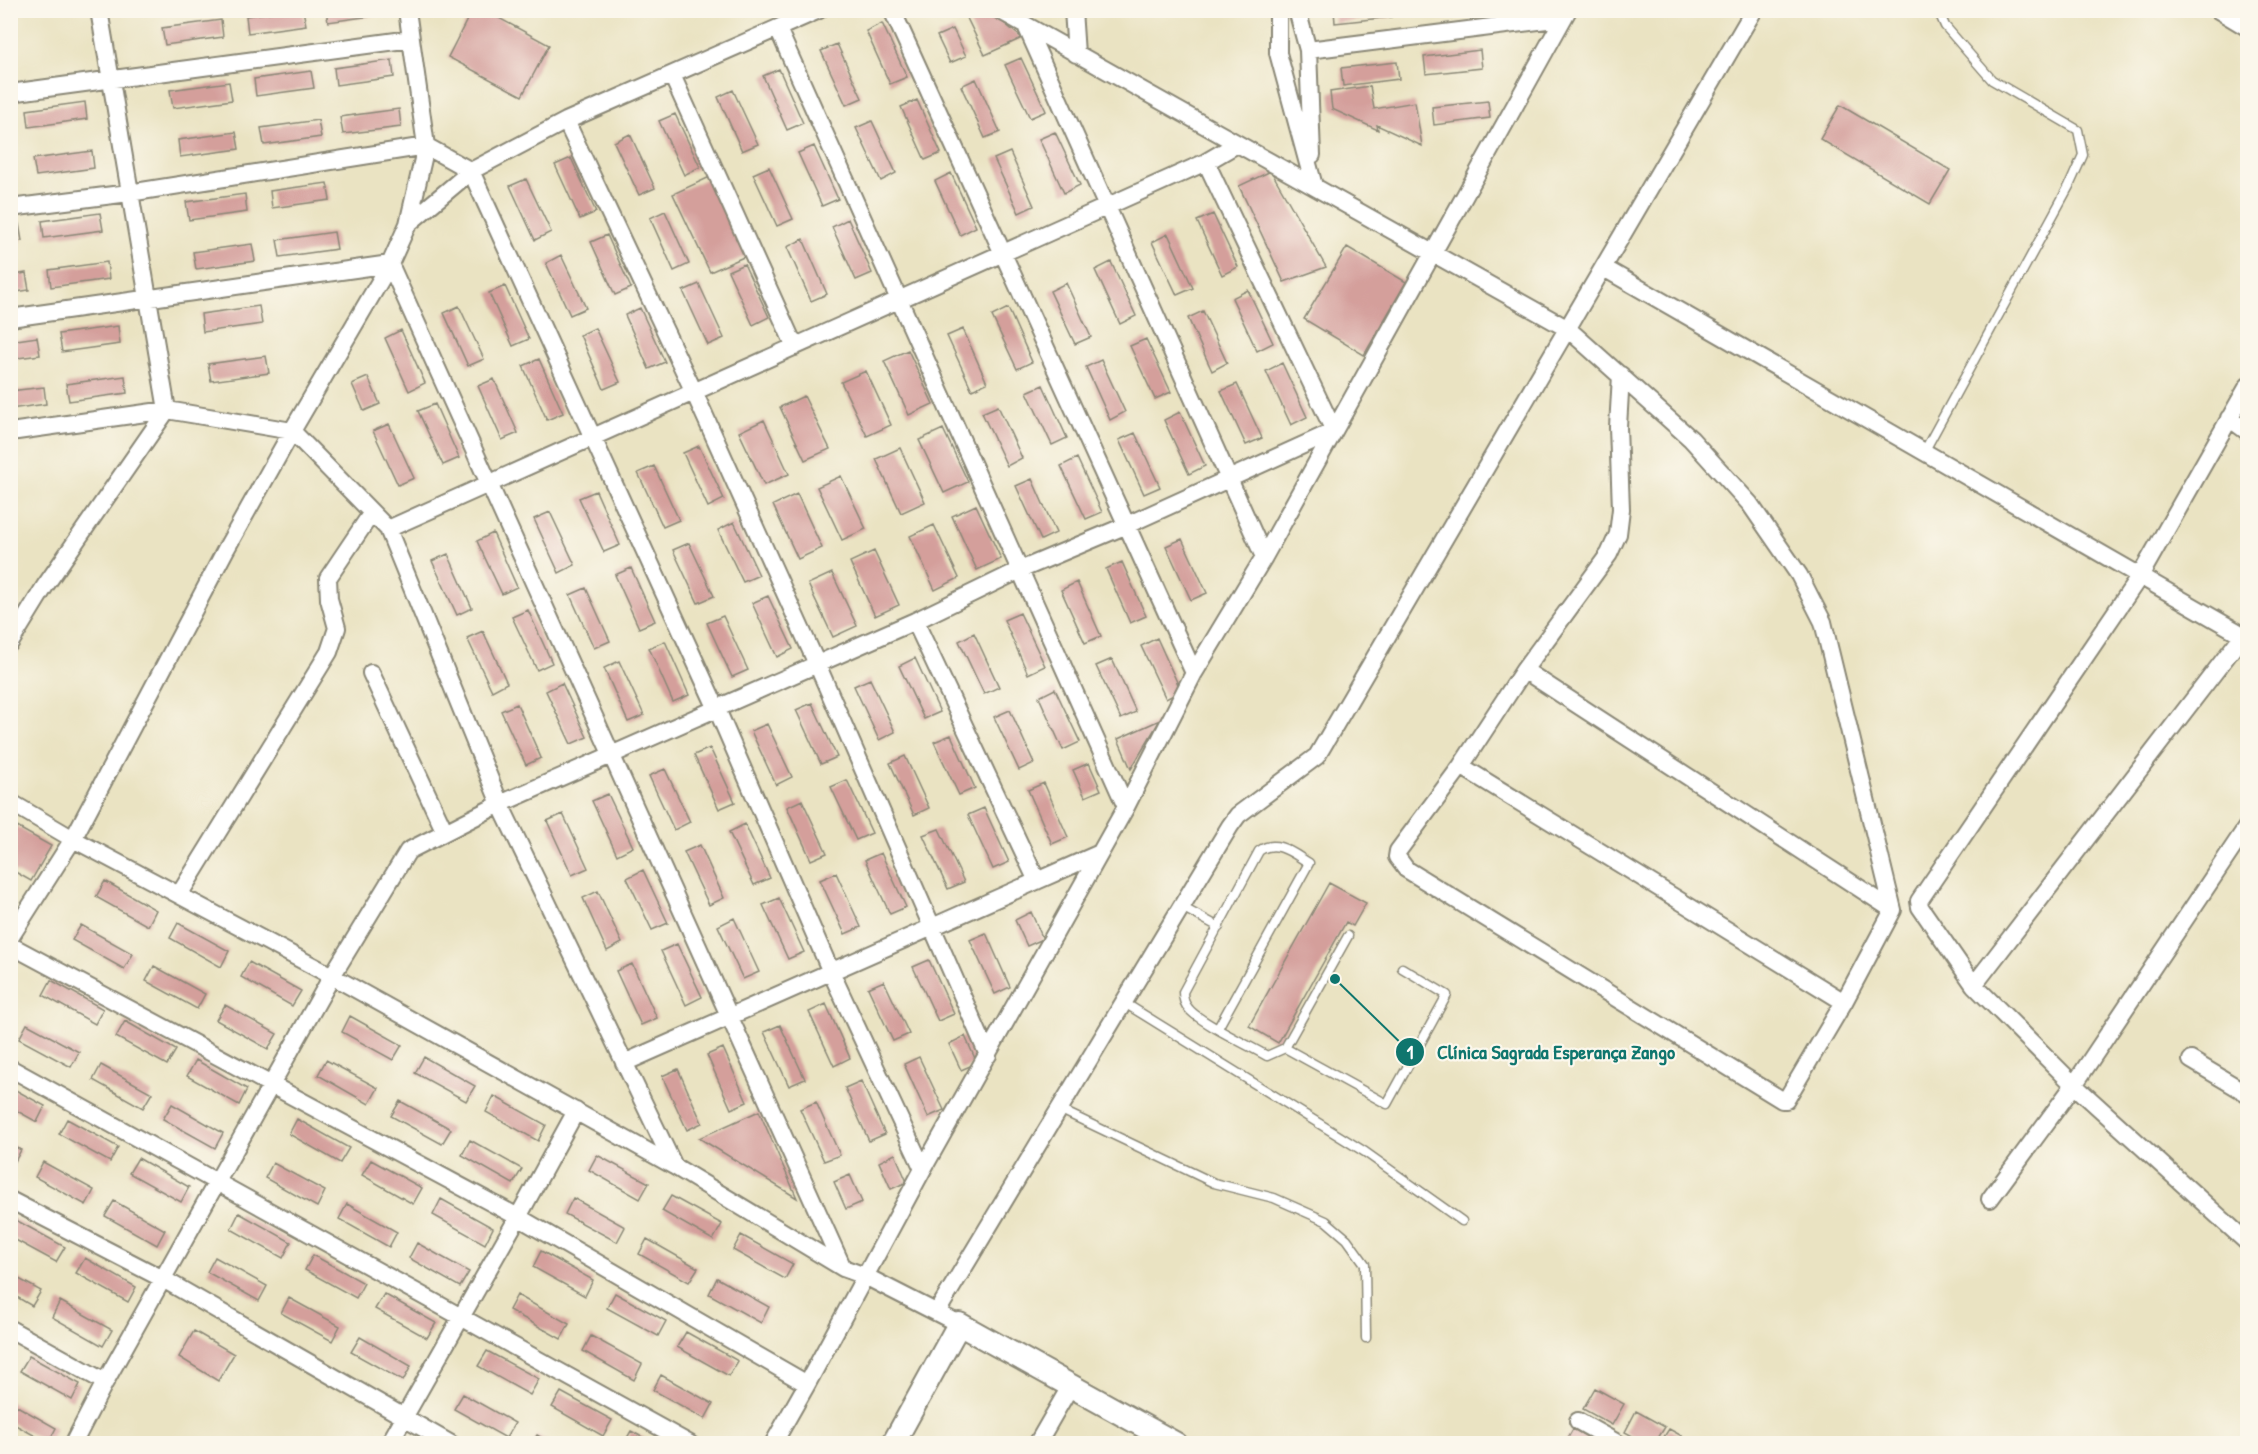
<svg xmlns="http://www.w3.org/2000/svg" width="2258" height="1454" viewBox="0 0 2258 1454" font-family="'Patrick Hand',sans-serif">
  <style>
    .building { fill: #d49f9b }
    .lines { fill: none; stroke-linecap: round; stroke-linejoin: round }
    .lane-casing { stroke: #8a8776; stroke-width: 11 }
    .street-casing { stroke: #8a8776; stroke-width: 20 }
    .secondary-casing { stroke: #8a8776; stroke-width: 26 }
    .lane { stroke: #fff; stroke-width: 8 }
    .street { stroke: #fff; stroke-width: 16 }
    .secondary { stroke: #fff; stroke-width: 22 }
    .leader { fill: none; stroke: #0f766e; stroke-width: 2 }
    .callout-dot { fill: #0f766e; stroke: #fbf7ec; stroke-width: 2 }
    .mark-label { font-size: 18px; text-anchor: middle; font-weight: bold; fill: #fff }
    .callout-label { font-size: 20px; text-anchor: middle; font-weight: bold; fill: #0f766e; stroke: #fbf7ec; stroke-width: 4.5; stroke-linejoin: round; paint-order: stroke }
  </style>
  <rect width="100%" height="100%" fill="#fbf7ec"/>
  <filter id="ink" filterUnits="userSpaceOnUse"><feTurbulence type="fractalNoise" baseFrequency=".0167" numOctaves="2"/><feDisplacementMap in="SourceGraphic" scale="12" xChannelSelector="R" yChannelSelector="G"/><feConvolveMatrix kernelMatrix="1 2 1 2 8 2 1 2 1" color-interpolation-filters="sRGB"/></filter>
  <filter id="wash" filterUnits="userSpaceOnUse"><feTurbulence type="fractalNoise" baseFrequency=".008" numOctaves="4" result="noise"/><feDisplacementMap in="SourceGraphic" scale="24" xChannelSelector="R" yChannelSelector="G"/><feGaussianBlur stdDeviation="1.35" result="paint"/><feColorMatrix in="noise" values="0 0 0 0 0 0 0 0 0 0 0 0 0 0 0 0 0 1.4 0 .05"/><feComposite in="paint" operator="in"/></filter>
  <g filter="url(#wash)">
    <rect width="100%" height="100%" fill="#eae3c2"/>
    <g id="blocks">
      <path class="building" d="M288 10H303L306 25 248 33 246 16Z
        M326 10H385L386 14 328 22Z
        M472 10H484L549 45 522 96 448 57Z
        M963 10H988L1022 38 985 55Z
        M1334 10H1391V17L1335 23Z
        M221 20 223 37 165 45 162 28Z
        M882 23 907 77 890 84 866 31Z
        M953 29 966 56 950 63 937 36Z
        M837 44 862 98 846 105 821 51Z
        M1480 50 1482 68 1426 74 1424 57Z
        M1021 58 1046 111 1030 118 1005 65Z
        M392 60 394 77 336 85 334 68Z
        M1397 62 1399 79 1343 86 1341 68Z
        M779 69 803 123 787 130 763 76Z
        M311 71 314 88 256 96 254 79Z
        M976 79 1000 132 985 138 961 86Z
        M229 82 232 100 173 108 170 90Z
        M1370 86 1374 109 1415 102 1422 146 1377 125 1378 130 1332 109 1330 92Z
        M733 90 758 144 742 151 718 97Z
        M917 100 941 153 925 160 901 107Z
        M1488 101 1490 118 1434 125 1432 107Z
        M85 102 87 119 29 127 27 110Z
        M1840 105 1950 170 1930 204 1820 139Z
        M399 109 401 127 343 134 340 117Z
        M675 114 700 167 684 175 659 121Z
        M318 120 321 137 264 145 261 128Z
        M872 121 896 173 881 181 856 128Z
        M236 132 239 149 180 157 178 140Z
        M1055 132 1080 185 1064 193 1039 139Z
        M630 134 655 188 639 195 614 142Z
        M814 146 838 199 822 206 798 153Z
        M92 151 94 168 36 176 33 159Z
        M1010 152 1034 206 1019 213 994 159Z
        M571 158 596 212 580 219 555 165Z
        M769 167 793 219 777 226 753 174Z
        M1271 171 1326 267 1284 282 1239 186Z
        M951 173 976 227 960 235 935 181Z
        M712 176 748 255 710 272 673 194Z
        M526 179 551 232 535 240 510 186Z
        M327 183 330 200 272 208 270 191Z
        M245 194 247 212 189 220 186 202Z
        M665 211 689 264 674 271 650 218Z
        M100 213 103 230 44 238 42 221Z
        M1213 214 1238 267 1222 275 1197 221Z
        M848 219 872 273 856 280 832 227Z
        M19 224 22 241 10 243V225Z
        M334 232 337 249 280 257 277 240Z
        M1168 234 1193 288 1177 295 1152 242Z
        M607 235 631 288 615 295 591 242Z
        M803 239 827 294 811 301 787 247Z
        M252 244 255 261 196 269 193 252Z
        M1347 247 1406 282 1364 355 1304 319Z
        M561 255 586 308 570 315 546 263Z
        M107 262 109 279 51 287 49 270Z
        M1111 262 1136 316 1120 324 1095 270Z
        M744 264 769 317 753 325 728 271Z
        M26 273 29 290 10 293V276Z
        M1066 283 1091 337 1075 344 1050 291Z
        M699 284 724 338 708 345 683 291Z
        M505 286 529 339 513 346 489 293Z
        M1248 290 1273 343 1257 351 1232 298Z
        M259 306 262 324 203 332 201 314Z
        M459 306 484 359 468 366 444 313Z
        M640 308 665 362 649 369 625 315Z
        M1008 308 1032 362 1017 369 992 316Z
        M1203 311 1227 363 1212 371 1188 318Z
        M118 326 120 344 62 352 59 334Z
        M595 328 620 382 604 389 580 335Z
        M963 329 987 383 972 390 947 336Z
        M401 330 425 383 409 391 385 338Z
        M37 337 40 355 10 359V341Z
        M1146 339 1171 392 1155 399 1130 346Z
        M908 350 933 404 909 415 884 361Z
        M266 356 269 373 211 381 208 364Z
        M539 359 563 413 547 420 523 366Z
        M1101 360 1125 412 1110 420 1086 367Z
        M1282 363 1307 417 1291 425 1266 371Z
        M866 371 891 425 867 436 841 382Z
        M125 376 127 393 69 401 66 384Z
        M368 377 380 404 364 411 352 384Z
        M494 379 518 433 502 440 478 386Z
        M1237 384 1262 438 1246 445 1221 391Z
        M1043 385 1067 438 1052 445 1027 392Z
        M44 387 46 404 10 409V391Z
        M804 396 830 449 805 460 780 407Z
        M435 404 459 458 443 465 418 411Z
        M998 406 1022 458 1007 466 982 413Z
        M1180 412 1205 466 1189 474 1164 420Z
        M764 420 789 474 764 485 739 432Z
        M389 424 414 478 398 485 373 431Z
        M943 429 968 482 944 493 919 440Z
        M1135 433 1160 487 1144 494 1119 440Z
        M699 446 724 499 708 507 683 453Z
        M900 448 925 502 901 513 876 459Z
        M1077 458 1102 512 1086 519 1061 466Z
        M654 466 679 520 663 527 638 473Z
        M841 476 866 529 842 540 817 487Z
        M1032 479 1056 533 1041 540 1016 486Z
        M596 491 620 545 604 552 579 498Z
        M797 494 822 548 798 559 773 505Z
        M976 505 1001 559 977 570 952 516Z
        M550 512 575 565 559 573 534 519Z
        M734 522 759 575 743 582 718 530Z
        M934 525 959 578 935 590 910 536Z
        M493 533 517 587 502 594 477 541Z
        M1182 539 1207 593 1191 600 1166 546Z
        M689 543 714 596 698 603 673 550Z
        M874 551 899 605 875 616 850 562Z
        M448 554 472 608 457 615 432 561Z
        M1122 562 1146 616 1130 623 1106 569Z
        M631 568 655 621 639 628 615 575Z
        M832 573 857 626 833 637 808 584Z
        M1077 582 1101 636 1085 643 1061 590Z
        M586 588 610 641 594 648 570 595Z
        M768 596 793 649 777 657 752 603Z
        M10 607 24 613 10 636Z
        M528 610 552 663 537 670 512 617Z
        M1020 613 1045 666 1028 674 1004 620Z
        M723 616 748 670 732 677 707 623Z
        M483 631 507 683 492 691 467 638Z
        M974 633 999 687 984 694 959 641Z
        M1157 638 1181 691 1166 699 1141 646Z
        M665 641 689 695 673 702 649 648Z
        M915 658 940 712 924 719 899 666Z
        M1112 659 1136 712 1121 719 1096 666Z
        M619 661 644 715 628 722 604 668Z
        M870 679 895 732 879 740 854 686Z
        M562 683 587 737 571 744 546 691Z
        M1055 689 1080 742 1063 750 1039 697Z
        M812 703 837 757 821 764 796 710Z
        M517 704 541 758 526 765 501 711Z
        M1010 710 1034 763 1019 770 994 717Z
        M1160 720 1131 769 1118 739Z
        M767 724 792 777 776 785 751 731Z
        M951 735 975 788 959 795 934 742Z
        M710 748 735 802 719 809 694 755Z
        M905 756 929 808 914 815 890 763Z
        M1089 763 1101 790 1085 797 1073 770Z
        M665 769 690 822 674 830 649 776Z
        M847 780 872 833 856 840 831 787Z
        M1044 783 1068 837 1052 844 1028 790Z
        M608 794 633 847 617 855 592 801Z
        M802 800 827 853 811 860 787 807Z
        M984 808 1009 862 993 869 968 815Z
        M563 814 588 868 572 875 547 821Z
        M10 823 51 846 31 881 10 869Z
        M745 824 770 878 754 885 729 832Z
        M939 829 964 882 948 889 923 835Z
        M700 845 724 898 709 905 684 852Z
        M881 853 906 907 890 914 865 860Z
        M643 870 668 923 652 930 627 878Z
        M836 873 861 927 845 934 820 880Z
        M105 881 156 910 148 926 96 897Z
        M1329 883 1366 903 1353 926 1346 922 1278 1043 1249 1026Z
        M598 891 622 943 607 951 583 898Z
        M779 898 804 952 788 959 763 905Z
        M1031 912 1043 939 1027 946 1015 920Z
        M734 918 759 972 743 979 718 926Z
        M178 923 229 951 221 967 170 938Z
        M81 925 133 954 124 969 72 940Z
        M986 933 1010 987 995 994 970 940Z
        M677 944 702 997 686 1005 661 951Z
        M929 960 954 1014 938 1021 913 967Z
        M249 962 301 991 292 1006 241 977Z
        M632 964 657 1018 641 1025 616 971Z
        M154 966 205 994 197 1009 146 981Z
        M51 980 103 1009 95 1024 43 995Z
        M884 981 909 1034 893 1041 868 988Z
        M826 1004 850 1058 834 1066 809 1012Z
        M225 1005 277 1034 268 1049 216 1020Z
        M350 1016 402 1045 393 1060 342 1032Z
        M125 1021 176 1050 167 1065 116 1037Z
        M27 1024 79 1052 71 1067 19 1039Z
        M780 1025 805 1079 789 1086 764 1032Z
        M965 1036 977 1063 961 1070 949 1044Z
        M723 1048 747 1102 731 1109 707 1055Z
        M424 1057 475 1086 466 1101 415 1073Z
        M919 1057 944 1110 928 1117 904 1064Z
        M196 1060 247 1089 239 1105 187 1076Z
        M326 1060 378 1088 369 1104 318 1075Z
        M101 1065 152 1093 143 1108 93 1080Z
        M678 1069 702 1123 687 1130 662 1076Z
        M861 1081 885 1134 869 1141 845 1088Z
        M10 1087 45 1106 37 1122 10 1107Z
        M494 1096 546 1125 538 1141 486 1112Z
        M400 1101 451 1129 442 1144 391 1116Z
        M816 1102 840 1155 824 1161 800 1109Z
        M172 1104 223 1133 215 1148 163 1119Z
        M759 1111 797 1198 699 1138Z
        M67 1119 118 1147 110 1162 59 1134Z
        M297 1119 349 1148 340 1163 289 1134Z
        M470 1140 522 1169 513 1184 462 1155Z
        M10 1144 21 1150 13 1165 10 1164Z
        M895 1154 907 1182 891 1189 879 1162Z
        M597 1155 649 1183 640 1199 589 1170Z
        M138 1158 189 1187 181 1202 129 1173Z
        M371 1160 422 1188 413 1204 362 1175Z
        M43 1162 94 1190 86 1205 35 1177Z
        M273 1163 325 1191 317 1207 265 1178Z
        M850 1175 862 1202 846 1209 834 1182Z
        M671 1196 722 1224 713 1240 662 1211Z
        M573 1198 625 1227 617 1242 565 1214Z
        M441 1199 493 1228 485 1244 433 1215Z
        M114 1201 165 1230 157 1245 105 1216Z
        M347 1204 397 1232 389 1247 339 1219Z
        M239 1213 291 1242 283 1258 231 1229Z
        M14 1219 65 1247 56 1262 10 1237V1225Z
        M741 1235 793 1264 785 1279 733 1250Z
        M647 1239 698 1268 689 1282 639 1254Z
        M417 1243 469 1272 460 1287 409 1258Z
        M541 1251 593 1280 585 1296 533 1267Z
        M313 1255 364 1283 356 1298 305 1270Z
        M215 1257 267 1286 259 1301 207 1272Z
        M85 1258 136 1287 128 1302 76 1273Z
        M10 1274 41 1291 32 1306 10 1293Z
        M717 1278 769 1307 761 1323 709 1294Z
        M615 1293 666 1321 658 1336 607 1308Z
        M384 1294 436 1323 427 1338 375 1309Z
        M517 1295 569 1324 561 1339 509 1310Z
        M289 1298 340 1326 332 1341 281 1313Z
        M60 1301 112 1330 103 1346 52 1317Z
        M194 1331 234 1354 218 1381 179 1357Z
        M686 1332 738 1361 729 1376 677 1347Z
        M591 1336 642 1364 634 1380 583 1351Z
        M360 1337 411 1366 403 1381 351 1352Z
        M487 1351 539 1379 530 1395 478 1366Z
        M29 1356 80 1384 72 1400 20 1371Z
        M661 1375 713 1404 705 1419 653 1390Z
        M1595 1388 1624 1404 1612 1425 1583 1409Z
        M561 1392 612 1420 603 1436 552 1407Z
        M463 1394 515 1423 506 1438 454 1409Z
        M10 1402 56 1428 48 1443 10 1422Z
        M1636 1411 1665 1427 1655 1443H1645L1625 1432Z
        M1573 1429 1598 1443H1565Z
        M1669 1429 1695 1443H1660Z
        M631 1431 653 1443H624Z
        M537 1435 551 1443H532Z"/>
    </g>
  </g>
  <g filter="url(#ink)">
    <use href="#blocks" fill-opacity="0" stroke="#8a8776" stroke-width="1.5"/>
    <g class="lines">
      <defs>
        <path id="lane" d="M1924 452 2069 186 2083 155 2078 130 1992 80 1945 26 1938 10
          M1180 906 1219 927
          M1123 1002 1365 1152 1462 1221
          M1218 1028 1309 863C1294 854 1276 838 1259 851L1183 992C1183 999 1184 1004 1189 1009 1199 1022 1250 1046 1267 1056L1285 1048 1387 1104 1447 995 1402 968
          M1285 1048 1348 936
          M1059 1109 1214 1183 1274 1198 1326 1221 1347 1239 1365 1264 1366 1338"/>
        <path id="street" d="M892 10 1194 673
          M999 10 1568 329 1691 439 1750 504 1799 575 1823 622 1893 910 1844 1002 1786 1100H1782L1406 869 1397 857 1398 851 1461 766 1524 670 1609 554 1618 534 1621 509 1618 427 1621 375
          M1073 10 1076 54
          M1278 10V53L1314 186
          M1297 10 1308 50 1312 155
          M2218 10 2248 28
          M1026 26 1264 557
          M778 29 1126 807
          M1308 50 1563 18
          M672 75 795 347
          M10 93 411 39
          M566 121 694 392 817 664 988 1055
          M10 208 129 193 426 146 471 171 716 707 831 972 923 1169
          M408 224 471 171 566 121 819 10
          M1604 268 2248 638
          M10 318 390 264 843 1268
          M2229 418 2248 432
          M10 432 167 410 292 431 388 529 500 804 674 1166
          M388 529 1206 162 1237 144
          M915 621 1037 881
          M2243 635 1974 985 2074 1085 2248 1243
          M10 643 45 586 167 410 99 10
          M1524 670 1893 910
          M371 673 445 832
          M1461 766 1844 1002
          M10 802 73 839 332 976 674 1166 843 1268 865 1276 959 1324
          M179 895 329 652 337 628 329 599 328 578 371 514
          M10 938 73 839 226 549 292 431 390 264 408 224 426 146 407 10
          M10 945 518 1217 807 1384
          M1974 985 1920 907 1919 901 2140 576 2248 386
          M2191 1060 2248 1094
          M624 1063 1100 853
          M10 1068C238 1192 463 1319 690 1444
          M1990 1199 2074 1085 2248 825
          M10 1200 163 1279 451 1444
          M937 1312 1230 826 1238 815 1317 756 1754 10
          M10 1329 105 1382
          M1578 1421 1619 1444
          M73 1444 105 1382 332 976 408 851 500 804 915 621 1020 570 1127 525 1334 431 1206 162
          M389 1444 518 1217 576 1111
          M773 1444 807 1384 923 1169 1126 807 1194 673 1264 557 1568 10
          M1037 1444 1071 1385"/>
        <path id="secondary" d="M893 1444 959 1324 1176 1444"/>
      </defs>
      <use href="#lane" class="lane-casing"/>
      <use href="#street" class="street-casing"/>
      <use href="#secondary" class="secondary-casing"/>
      <use href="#lane" class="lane"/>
      <use href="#street" class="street"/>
      <use href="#secondary" class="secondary"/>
    </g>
  </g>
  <path class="leader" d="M1335 979L1410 1052"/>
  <g class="callout-dot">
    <circle cx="1335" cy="979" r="6"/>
    <circle cx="1410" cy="1052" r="15"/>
  </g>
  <g class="mark-label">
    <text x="1410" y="1059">1</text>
  </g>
  <g class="callout-label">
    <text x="1556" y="1059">Clínica Sagrada Esperança Zango</text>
  </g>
  <rect width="2258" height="1454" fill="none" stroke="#fbf7ec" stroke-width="36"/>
</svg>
